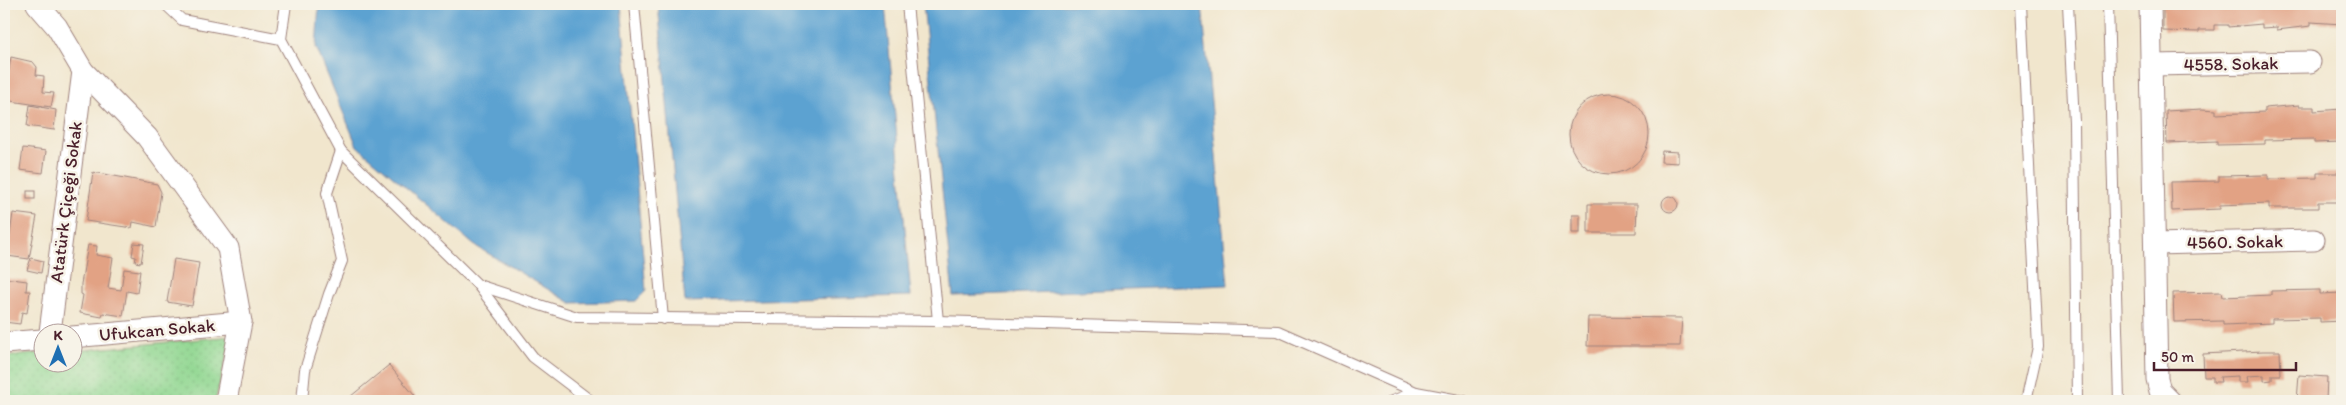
<svg xmlns="http://www.w3.org/2000/svg" width="2346" height="405" font-family="Itim,sans-serif">
	<defs>
		<pattern id="park-dots" width="8" height="8" patternUnits="userSpaceOnUse" patternTransform="scale(1.25)"><rect width="8" height="8" fill="#90d791"/><path d="M2 2h.1M6 6h.1" fill="none" stroke="#7eb87d" stroke-width="1.8" stroke-linecap="round"/></pattern>
	</defs>
	<rect width="100%" height="100%" fill="#f7f3e8"/>
	<filter id="ink" filterUnits="userSpaceOnUse"><feTurbulence type="fractalNoise" baseFrequency=".02" numOctaves="2"/><feDisplacementMap in="SourceGraphic" scale="10" xChannelSelector="R" yChannelSelector="G"/><feConvolveMatrix kernelMatrix="1 2 1 2 8 2 1 2 1" color-interpolation-filters="sRGB"/></filter>
	<filter id="wash" filterUnits="userSpaceOnUse"><feTurbulence type="fractalNoise" baseFrequency=".0096" numOctaves="4" result="noise"/><feDisplacementMap in="SourceGraphic" scale="20" xChannelSelector="R" yChannelSelector="G"/><feGaussianBlur stdDeviation="1.12" result="paint"/><feColorMatrix in="noise" values="0 0 0 0 0 0 0 0 0 0 0 0 0 0 0 0 0 1.4 0 .05"/><feComposite in="paint" operator="in"/></filter>
	<g filter="url(#wash)">
		<rect width="100%" height="100%" fill="#f1e6cd"/>
		<path fill="url(#park-dots)" stroke="#6d7b5e" d="M232 336 215 401H4V357L42 353V362H72L73 351Z"/>
		<g fill="#5ba2d1" stroke="#52607e">
			<path d="M319 4H621L646 291 636 301 571 303 474 245 357 146 316 47Z"/>
			<path d="M658 4H885L911 296 685 302Z"/>
			<path d="M923 4H1202L1228 285 953 296Z"/>
		</g>
		<g id="blocks">
			<g fill="#e2a284">
				<path d="M2163 4H2342V24L2311 22V26L2277 30V27L2262 28V24L2228 27V25H2214V30H2199V32L2163 31Z"/>
				<path d="M11 57 33 62 37 67 36 75 44 76 43 92 54 93 51 107 4 100Z"/>
				<circle cx="1609" cy="134" r="40"/>
				<path d="M30 105 56 110 54 130 27 126Z"/>
				<path d="M2299 105V107H2314V111L2342 109V142L2314 143V139L2265 140V144L2217 145V141L2167 143 2166 111 2202 109 2216 110V114L2265 112V108Z"/>
				<path d="M4 134H8L5 156H4Z"/>
				<path d="M23 148 46 151 43 173 20 170Z"/>
				<path d="M1662 151 1678 152V163L1661 162Z"/>
				<path d="M93 172 157 184 161 192 156 227 133 222 132 228 86 221Z"/>
				<path d="M2317 173H2342V202H2318V208H2269V203L2220 205V209L2172 211 2171 182 2219 181V176L2268 175V179L2317 178Z"/>
				<rect x="27" y="191" width="8" height="8"/>
				<circle cx="1670" cy="204" r="8"/>
				<path d="M1588 204H1637L1636 233H1588Z"/>
				<path d="M13 213 37 216 29 259 7 256Z"/>
				<rect x="1572" y="215" width="8" height="18"/>
				<path d="M134 243 144 244 141 263 135 262 136 257 132 256Z"/>
				<path d="M88 245 97 246 96 255 113 258 108 288 121 290 124 269 140 271 137 293 127 291 123 316 103 313 102 317 80 313 83 295 81 294V284Z"/>
				<path d="M31 258 43 261 41 273 27 270Z"/>
				<path d="M174 259 199 263 192 306 167 302Z"/>
				<path d="M4 278 27 281 26 291H30L27 313 22 312 20 324 4 322Z"/>
				<path d="M2320 290V294L2342 293V321L2320 322V318L2272 319V323L2223 325V321L2174 322 2173 293 2222 292 2223 297 2271 295V291Z"/>
				<path d="M1588 317 1682 318 1680 346H1587Z"/>
				<path d="M2263 351H2280L2281 375H2272V380L2264 381V375L2247 376 2248 382H2238V376L2220 377 2221 382H2213V377H2204L2203 354Z"/>
				<path d="M389 365 419 401H345Z"/>
				<path d="M2299 375 2327 377 2326 401H2297Z"/>
			</g>
		</g>
	</g>
	<g filter="url(#ink)">
		<use href="#blocks" fill-opacity="0" stroke="#9e827c" stroke-width="1"/>
		<g fill="none" stroke-linecap="round" stroke-linejoin="round">
			<g stroke="#9e827c" stroke-width="12">
				<g id="lane">
					<path d="M165 4 182 20 281 39"/>
					<path d="M286 4 281 39 341 151 478 285 577 317 938 321 1278 331 1416 392 1464 401"/>
					<path d="M634 4 663 319"/>
					<path d="M907 4 938 321"/>
					<path d="M2021 4 2038 347 2026 401"/>
					<path d="M2068 4 2074 122 2077 401"/>
					<path d="M2108 4 2119 401"/>
					<path d="M478 285 533 357 591 401"/>
					<path d="M302 401 305 370 329 294 342 261 327 193 341 151"/>
					<path d="M1392 401 1416 392"/>
				</g>
			</g>
			<g stroke="#9e827c" stroke-width="23">
				<g id="street">
					<path d="M37 4 57 27 83 71 147 137 228 248 241 322 226 401"/>
					<path d="M2150 4 2157 379 2160 391 2170 401"/>
					<path d="M2153 65 2310 62"/>
					<path d="M2155 244 2314 240"/>
					<path d="M50 332 83 71"/>
					<path d="M72 337 241 322"/>
					<path d="M4 343 42 340"/>
				</g>
			</g>
			<use href="#lane" stroke="#fff" stroke-width="10"/>
			<use href="#street" stroke="#fff" stroke-width="21"/>
		</g>
	</g>
	<g text-anchor="middle" dominant-baseline="central" stroke-width="5" stroke-linejoin="round" paint-order="stroke">
		<g font-size="18" fill="#4a1f2b" stroke="#f7f3e8">
			<text transform="translate(2231 64) rotate(-1)">4558. Sokak</text>
			<text transform="translate(66 202) rotate(-83)">Atatürk Çiçeği Sokak</text>
			<text transform="translate(2235 242) rotate(-1)">4560. Sokak</text>
			<text transform="translate(157 330) rotate(-5)">Ufukcan Sokak</text>
		</g>
	</g>
	<rect width="2346" height="405" fill="none" stroke="#f7f3e8" stroke-width="20"/>
	<g transform="translate(58 348)"><circle r="24" fill="#f7f3e8" stroke="#b29e9c"/>
	<path d="M0-4L9 19L0 12L-9 19Z" fill="#1f6fb2"/>
	<text y="-8" font-size="14" font-weight="bold" text-anchor="middle" fill="#4a1f2b">K</text>
	</g>
	<path d="M2154 362v8h142v-8" fill="none" stroke="#4a1f2b" stroke-width="2.5"/>
	<text x="2161" y="362" font-size="15" fill="#4a1f2b" stroke="#f7f3e8" stroke-width="4" paint-order="stroke">50 m</text>
</svg>
